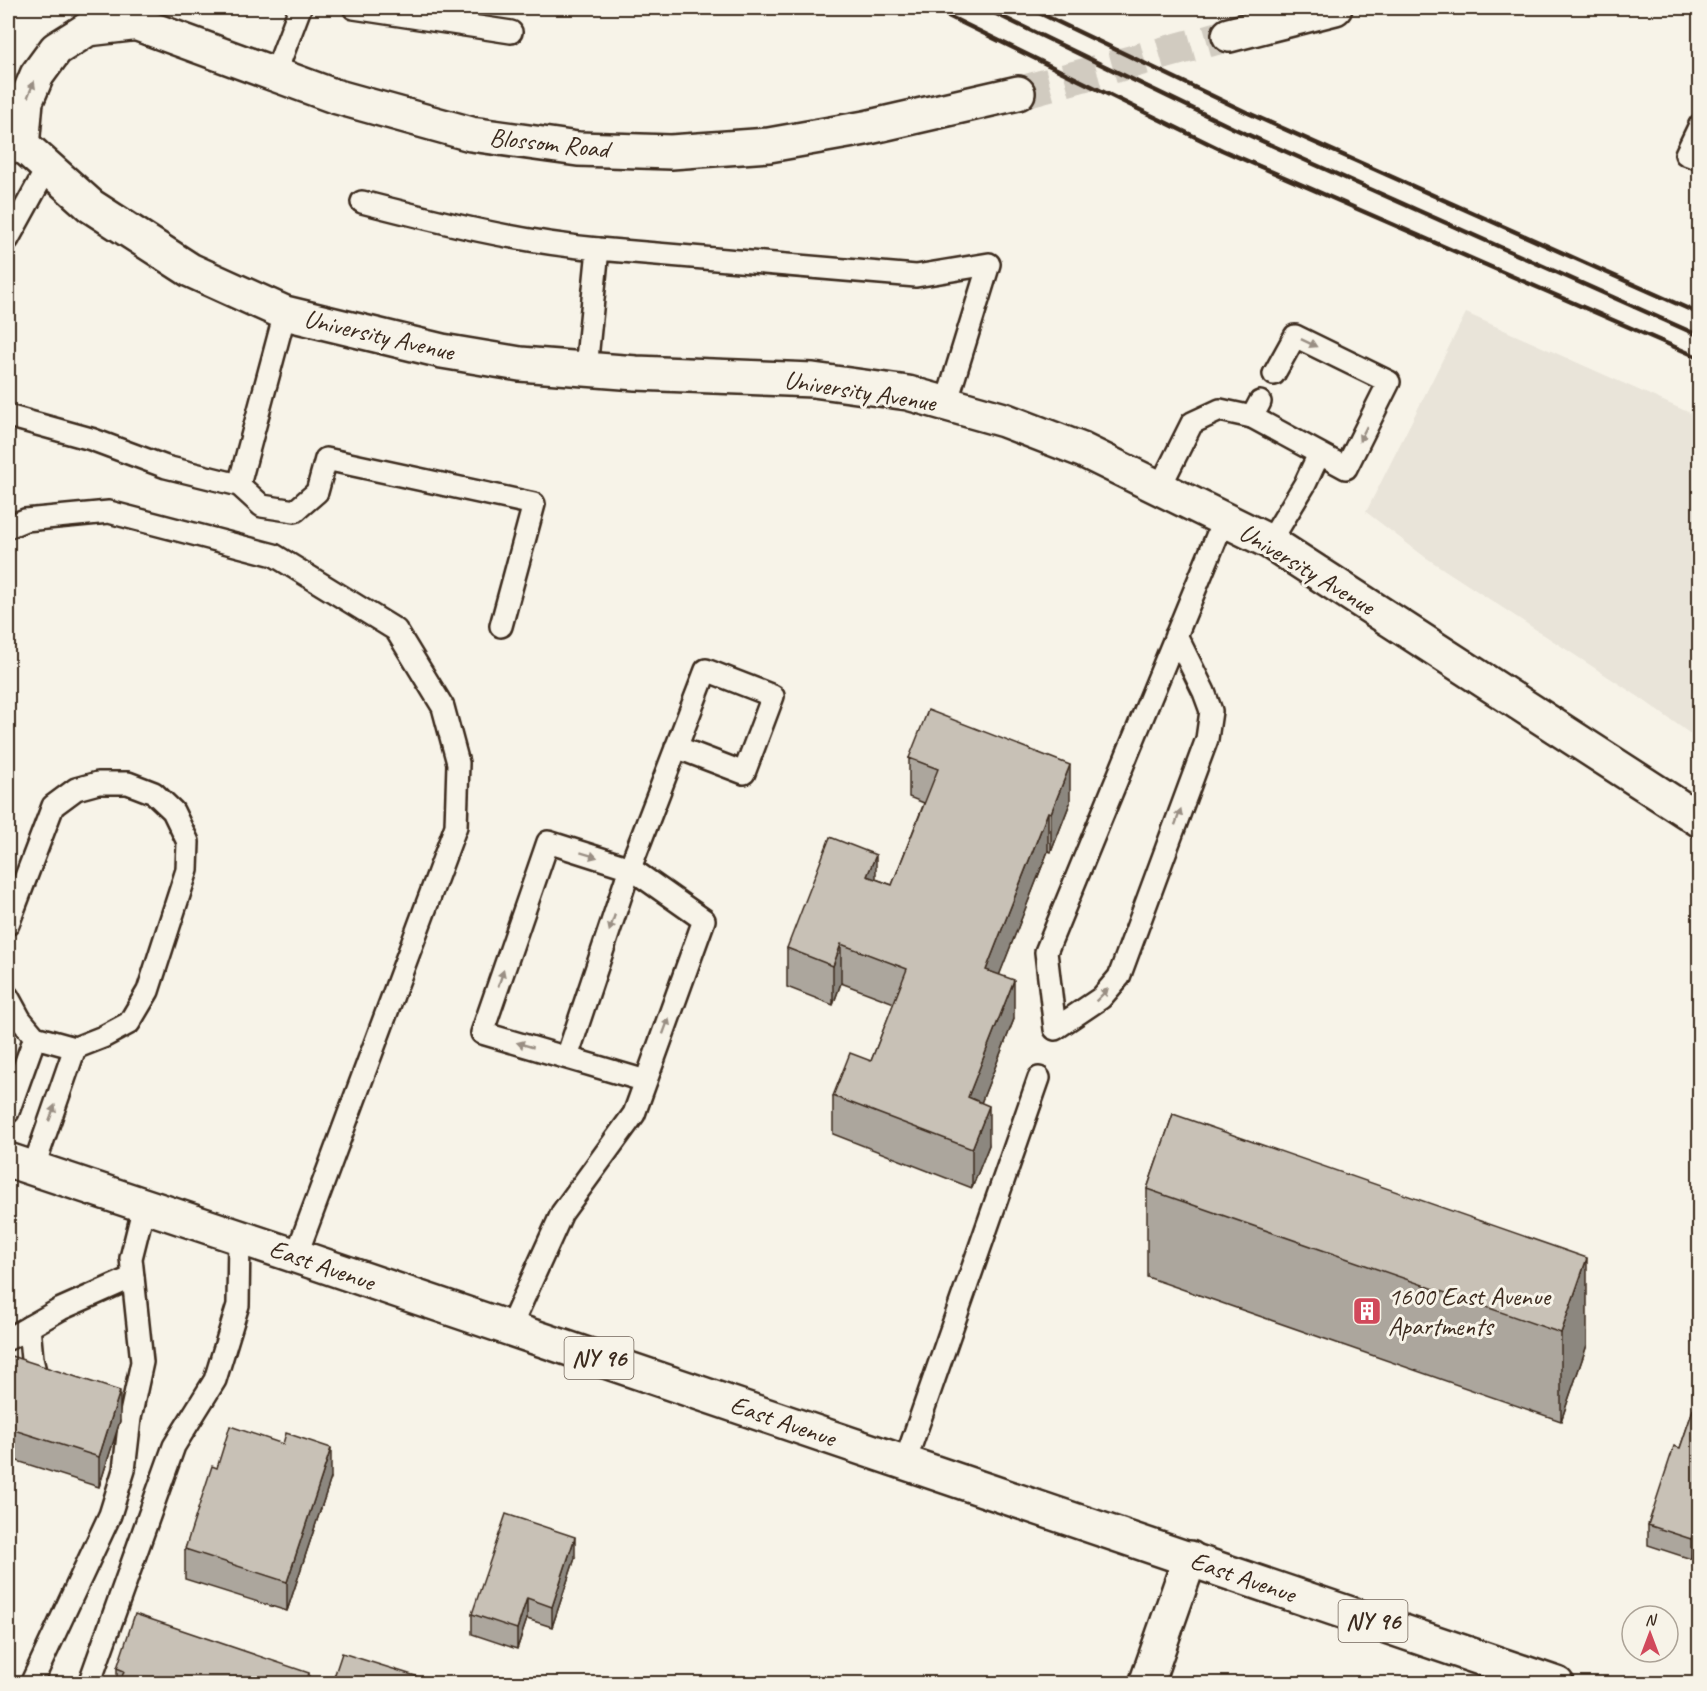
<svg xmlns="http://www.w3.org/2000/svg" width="1707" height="1691" font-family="Caveat,sans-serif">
	<rect width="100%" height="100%" fill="#f7f3e8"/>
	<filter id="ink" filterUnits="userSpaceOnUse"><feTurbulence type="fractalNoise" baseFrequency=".0167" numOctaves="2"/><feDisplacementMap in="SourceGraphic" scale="12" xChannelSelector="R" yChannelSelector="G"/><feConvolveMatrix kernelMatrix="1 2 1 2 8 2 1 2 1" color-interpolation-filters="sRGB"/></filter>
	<g filter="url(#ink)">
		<path fill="#e9e4d9" d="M1466 313 1699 417V740L1639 697 1425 557 1366 512Z"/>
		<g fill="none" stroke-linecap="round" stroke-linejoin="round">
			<path stroke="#d1cbc0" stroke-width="33" stroke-dasharray="33 16" stroke-linecap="butt" d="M1018 93 1229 35"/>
			<g stroke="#3b2a1e" stroke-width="26">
				<g id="lane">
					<path d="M354 8 511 32"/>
					<path d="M275 74 300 8"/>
					<path d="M1700 125 1686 154 1700 159"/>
					<path d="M362 202C440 222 518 242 598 249"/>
					<path d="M8 239 47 168"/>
					<path d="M285 313 239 485 262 506 295 511 317 492 326 459 534 504 501 626"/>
					<path d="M586 369 598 249 916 276 989 264 946 404"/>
					<path d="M1260 402 1252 417 1346 468 1389 382 1295 336 1274 374"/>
					<path d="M8 416 91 439 166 467 239 485"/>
					<path d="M1160 487 1192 423 1220 410 1252 417"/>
					<path d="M8 527 25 520 109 512 274 555 396 630 443 707 458 763 456 826 296 1256"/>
					<path d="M1270 542 1305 484 1319 454"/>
					<path d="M1176 635 1204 692 1211 711 1207 739 1119 977 1101 998 1055 1029 1046 952 1224 519"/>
					<path d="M8 924 53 806 76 789 98 783H128L154 793 173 811 188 842 187 870 148 991 129 1023 103 1037 75 1048 35 1037 20 1019 8 997"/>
					<path d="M567 1057 630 868 706 670 773 696 744 773 676 747"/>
					<path d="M8 1112 35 1037"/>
					<path d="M33 1169 75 1048"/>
					<path d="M29 1327 32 1359 38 1384 45 1387"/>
					<path d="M510 1328 562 1213 634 1114 704 920 630 868 548 842 482 1033 646 1081"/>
					<path d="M8 1339 61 1309 133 1277"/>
					<path d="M905 1462 1039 1078"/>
					<path d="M31 1684 110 1515 124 1470 130 1418 142 1362 131 1258 144 1206"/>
					<path d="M89 1684 174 1446 215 1380 238 1305 239 1237"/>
				</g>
			</g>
			<g stroke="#3b2a1e" stroke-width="38">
				<path id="street" d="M1146 1684 1190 1558"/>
			</g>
			<g stroke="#3b2a1e" stroke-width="38">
				<g id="secondary">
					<path d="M94 8 334 96 471 134 578 149 671 152 769 145 865 128 1018 93"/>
					<path d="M1229 35 1335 8"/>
					<path d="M8 132 91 206 190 270 285 313 442 351 520 364 636 373 813 380 908 393 1004 420 1082 450 1270 542 1700 820"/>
					<path d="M22 147 26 101 37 75 56 49 88 29 131 24"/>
				</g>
			</g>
			<g stroke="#3b2a1e" stroke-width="38">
				<path id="primary" d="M8 1160 296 1256 1557 1684"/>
			</g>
			<use href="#lane" stroke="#f7f3e8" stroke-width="21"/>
			<use href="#street" stroke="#f7f3e8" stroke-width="33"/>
			<use href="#secondary" stroke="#f7f3e8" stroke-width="33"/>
			<use href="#primary" stroke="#f7f3e8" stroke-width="33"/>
			<g stroke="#3b2a1e" stroke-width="4.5">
				<path d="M932 8 1222 150 1700 358"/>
				<path d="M984 8 1233 128 1700 336"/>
				<path d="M1029 8 1246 112 1700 314"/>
			</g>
		</g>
		<g fill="#aca69d" stroke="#3b2a1e" stroke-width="1.5">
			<path d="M909 758 1070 803 1051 852 1048 851 999 975 1014 1019 981 1103 989 1145 972 1188 833 1134V1096L871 1061 894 1003 841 983 833 1005 787 987V948L876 879 892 885 924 803 909 797Z"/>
			<path d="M1173 1114 1587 1345 1561 1421 1147 1277V1189Z"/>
			<path d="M8 1355 120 1421 99 1487 11 1459Z"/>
			<path d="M1700 1389 1691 1559 1648 1545V1525L1680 1448Z"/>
			<path d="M217 1468 331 1478 287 1611 185 1579V1549Z"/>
			<path d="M575 1558 552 1627 527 1619 517 1649 472 1634V1614Z"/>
			<path d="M117 1668 309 1683H117Z"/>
		</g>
		<g fill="#8c877f" stroke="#3b2a1e" stroke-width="1.5">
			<path d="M1070 765V803L1051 852V813Z"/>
			<path d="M1048 812V851L986 1009V970Z"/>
			<path d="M876 855V894L867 876Z"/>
			<path d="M841 944V983L833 1005V966Z"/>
			<path d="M1014 980V1019L968 1136V1097Z"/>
			<path d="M989 1106V1145L972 1188V1149Z"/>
			<path d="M1587 1258V1345L1561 1421V1333Z"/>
			<path d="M120 1391V1421L99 1487V1457Z"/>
			<path d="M11 1429V1459L8 1469V1439Z"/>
			<path d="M331 1448V1478L287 1611V1582Z"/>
			<path d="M1700 1514V1534L1691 1559V1539Z"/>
			<path d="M575 1537V1558L552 1627V1607Z"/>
			<path d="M527 1598V1619L517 1649V1629Z"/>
			<path d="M309 1673V1683H306Z"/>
		</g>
		<g fill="#c8c1b6" stroke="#3b2a1e" stroke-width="1.5">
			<path d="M928 710 1070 765 1051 813 1048 812 986 970 1014 980 968 1097 989 1106 972 1149 833 1096 850 1053 871 1061 907 969 841 944 833 966 787 948 830 837 876 855 867 876 892 885 938 769 909 758Z"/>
			<path d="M1173 1114 1587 1258 1561 1333 1147 1189Z"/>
			<path d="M8 1355 120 1391 99 1457 11 1429 8 1439Z"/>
			<path d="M1700 1389V1514L1691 1539 1648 1525 1674 1446 1680 1448Z"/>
			<path d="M230 1426 283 1444 286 1433 331 1448 287 1582 185 1549 212 1466 217 1468Z"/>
			<path d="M506 1514 575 1537 552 1607 527 1598 517 1629 472 1614Z"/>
			<path d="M135 1614 309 1673 306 1683H120L124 1671 117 1668Z"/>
			<path d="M342 1653 438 1683H332Z"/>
		</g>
		<defs><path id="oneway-solid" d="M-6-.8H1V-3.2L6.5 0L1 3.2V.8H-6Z" transform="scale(1.5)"/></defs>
		<g fill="#998e83">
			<use href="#oneway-solid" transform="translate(31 89) rotate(-68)"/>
			<use href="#oneway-solid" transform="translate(1309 343) rotate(26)"/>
			<use href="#oneway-solid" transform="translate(1363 434) rotate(116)"/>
			<use href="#oneway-solid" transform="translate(1178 817) rotate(-70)"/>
			<use href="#oneway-solid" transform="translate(589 855) rotate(17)"/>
			<use href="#oneway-solid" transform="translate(612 923) rotate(109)"/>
			<use href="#oneway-solid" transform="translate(501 978) rotate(-71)"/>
			<use href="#oneway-solid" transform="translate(1102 995) rotate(-45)"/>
			<use href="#oneway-solid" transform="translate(666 1026) rotate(-70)"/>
			<use href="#oneway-solid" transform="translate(525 1045) rotate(-164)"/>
			<use href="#oneway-solid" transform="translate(52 1113) rotate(-70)"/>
		</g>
	</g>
	<defs>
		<g id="building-square" transform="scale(1.5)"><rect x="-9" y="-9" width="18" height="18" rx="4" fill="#d1495b" stroke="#f7f3e8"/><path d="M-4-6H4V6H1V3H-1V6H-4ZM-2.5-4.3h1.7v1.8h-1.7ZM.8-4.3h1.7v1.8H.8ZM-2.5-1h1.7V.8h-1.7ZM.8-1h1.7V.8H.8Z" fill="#fff"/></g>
	</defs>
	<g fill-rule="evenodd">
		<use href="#building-square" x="1367" y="1311"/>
	</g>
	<g text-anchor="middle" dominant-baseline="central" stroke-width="6" stroke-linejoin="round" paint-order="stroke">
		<g fill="#f7f3e8" stroke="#73665b" stroke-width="1.5">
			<rect x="564.5" y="1337" width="69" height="42" rx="4.5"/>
			<rect x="1338.5" y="1600" width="69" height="42" rx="4.5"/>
		</g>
		<g font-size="24" font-weight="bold" fill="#3b2a1e">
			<text x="599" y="1358">NY 96</text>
			<text x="1373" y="1621">NY 96</text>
		</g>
		<g font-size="26" fill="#3b2a1e" stroke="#f7f3e8">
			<text transform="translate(549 143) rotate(6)">Blossom Road</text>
			<text transform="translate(379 335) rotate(13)">University Avenue</text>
			<text transform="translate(860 391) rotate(9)">University Avenue</text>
			<text transform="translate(1307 569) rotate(31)">University Avenue</text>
			<text transform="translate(322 1265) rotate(19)">East Avenue</text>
			<text transform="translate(783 1421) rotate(19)">East Avenue</text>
			<text transform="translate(1243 1577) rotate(19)">East Avenue</text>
		</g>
		<g font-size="26" fill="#3b2a1e" stroke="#f7f3e8" text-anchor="start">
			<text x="1388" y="1296">1600 East Avenue<tspan x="1388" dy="30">Apartments</tspan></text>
		</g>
	</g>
	<rect width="1707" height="1691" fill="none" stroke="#f7f3e8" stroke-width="30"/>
	<rect x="15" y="15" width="1677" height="1661" fill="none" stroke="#3b2a1e" stroke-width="2" filter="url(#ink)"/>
	<g transform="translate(1650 1634)"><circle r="28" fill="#f7f3e8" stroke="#aca397" stroke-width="1.5"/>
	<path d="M0-4.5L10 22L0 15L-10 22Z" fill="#d1495b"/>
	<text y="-9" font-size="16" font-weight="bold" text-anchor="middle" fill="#3b2a1e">N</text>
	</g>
</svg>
